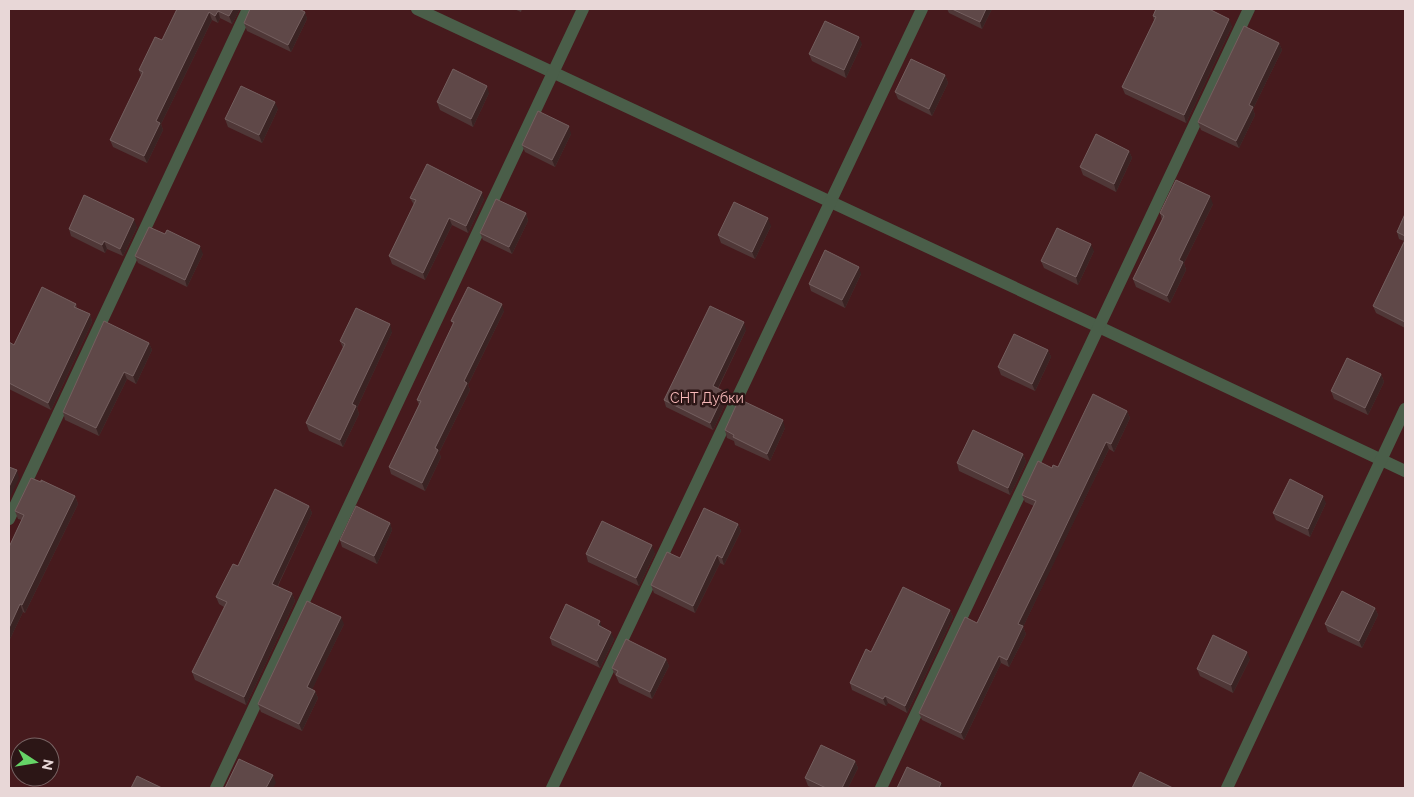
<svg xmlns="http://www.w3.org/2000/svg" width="1414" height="797" font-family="Raleway,sans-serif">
	<rect width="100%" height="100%" fill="#2c1616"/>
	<path fill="#461a1d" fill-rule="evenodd" d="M9 9H1405V788H9ZM20 747H50V777H20Z"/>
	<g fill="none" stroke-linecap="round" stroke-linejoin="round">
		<g stroke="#4a5e49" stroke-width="12">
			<path d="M417 9 1099 327 1405 471"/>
			<path d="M9 519 248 9"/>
			<path d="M216 788 583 9"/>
			<path d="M552 788 922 9"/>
			<path d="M881 788 1249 9"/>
			<path d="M1227 788 1405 409"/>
		</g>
	</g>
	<g fill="#4f3737">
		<path d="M177 9H240L232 24 220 18 218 23 212 20 161 124 163 130 147 163 113 147 110 140 141 76 139 70 162 40Z"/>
		<path d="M514 9H522L521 12Z"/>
		<path d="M947 9H992L982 29 949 13Z"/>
		<path d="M305 12 307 19 291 52 247 31 244 23Z"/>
		<path d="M1153 16 1232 26 1186 123 1125 94 1122 87 1154 21Z"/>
		<path d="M1279 43 1282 50 1253 109 1255 115 1239 148 1201 130 1198 122Z"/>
		<path d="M862 44 846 78 812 61 809 54Z"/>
		<path d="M945 75 948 83 932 116 898 99 895 92Z"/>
		<path d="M489 93 473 127 440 110 437 102Z"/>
		<path d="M278 109 262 143 228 127 225 119Z"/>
		<path d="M571 134 555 167 525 152 522 145Z"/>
		<path d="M1129 151 1132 158 1116 192 1083 175 1080 167Z"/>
		<path d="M461 182 484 199 468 233 452 225 425 280 392 264 389 256 414 205 410 198Z"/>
		<path d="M1213 204 1184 263 1186 270 1170 303 1136 287 1133 279 1162 220 1160 213Z"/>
		<path d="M526 213 528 221 512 254 483 240 480 233Z"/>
		<path d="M1405 214V328L1376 313 1373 306 1404 241 1399 239 1397 232Z"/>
		<path d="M771 226 755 259 721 243 718 235Z"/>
		<path d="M137 227 123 256 107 249 105 253 71 236 69 229Z"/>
		<path d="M165 234 203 254 187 287 138 263 135 256Z"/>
		<path d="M1094 251 1078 285 1044 268 1041 261Z"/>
		<path d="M861 274 845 308 811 291 809 284Z"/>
		<path d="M76 304 77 308 90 314 92 322 51 410 9 389V342L14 345Z"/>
		<path d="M504 311 468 385 470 390 439 453 441 457 425 491 391 474 389 467 419 405 417 400 453 324 451 321Z"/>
		<path d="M746 330 718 389 727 400 713 430 666 407 664 400Z"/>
		<path d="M392 332 357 408 359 414 343 447 309 431 306 423 343 348 340 341Z"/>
		<path d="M149 343 152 350 136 384 127 379 99 436 65 420 63 412Z"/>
		<path d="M1048 350 1051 357 1035 391 1001 375 998 367Z"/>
		<path d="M1381 374 1384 382 1368 415 1334 399 1331 391Z"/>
		<path d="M1127 411 1130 418 1114 452 1109 449 1052 566 1023 627 1026 634 1009 667 1001 663 964 740 922 720 919 713 977 623 1034 506 1025 502 1022 495 1052 468 1058 467Z"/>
		<path d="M785 428 770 461 735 445 734 441 727 438 725 430Z"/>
		<path d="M1023 454 1026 462 1010 495 959 471 957 463Z"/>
		<path d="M41 482 75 496 78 504 25 613 23 612 9 641V547L22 520 18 519 15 511Z"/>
		<path d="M1326 503 1310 537 1276 520 1273 513Z"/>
		<path d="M309 506 312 513 278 586 292 593 295 601 246 705 195 680 192 672 224 607 219 604 216 597 238 566Z"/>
		<path d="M390 523 392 530 377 564 342 547 340 540Z"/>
		<path d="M738 524 741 531 724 565 720 563 695 613 654 593 651 585 680 558Z"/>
		<path d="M655 553 639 586 588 562 586 554Z"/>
		<path d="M1375 608 1378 615 1362 648 1328 632 1325 624Z"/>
		<path d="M950 610 953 617 907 713 888 703 886 706 852 690 850 683Z"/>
		<path d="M344 624 312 689 315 691 318 698 302 731 261 712 258 704Z"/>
		<path d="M602 627 614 639 600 668 552 645 550 638Z"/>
		<path d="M666 659 669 666 652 699 619 683 616 676 615 675 612 668Z"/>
		<path d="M1250 659 1233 693 1200 676 1197 669Z"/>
		<path d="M855 761 858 768 848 788H813L808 786 805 778Z"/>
	</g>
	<g fill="#3a2323">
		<path d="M233 9H240L232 24 229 16Z"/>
		<path d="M986 9H992L982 29 980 22Z"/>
		<path d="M218 11 220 18 218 23 215 16Z"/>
		<path d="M209 12 212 20 161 124 163 130 147 163 144 156 156 121Z"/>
		<path d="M305 12 307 19 291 52 288 45Z"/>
		<path d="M1229 19 1232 26 1186 123 1184 115Z"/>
		<path d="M859 37 862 44 846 78 844 70Z"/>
		<path d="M1279 43 1282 50 1253 109 1255 115 1239 148 1236 141 1249 105Z"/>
		<path d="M945 75 948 83 932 116 929 109Z"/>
		<path d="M487 86 489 93 473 127 471 119Z"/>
		<path d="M275 102 278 109 262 143 259 135Z"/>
		<path d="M569 126 571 134 555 167 552 160Z"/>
		<path d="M1129 151 1132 158 1116 192 1114 184Z"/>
		<path d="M482 192 484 199 468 233 466 226Z"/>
		<path d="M1210 196 1213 204 1184 263 1186 270 1170 303 1167 296 1179 260Z"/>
		<path d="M526 213 528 221 512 254 509 247Z"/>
		<path d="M449 218 452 225 425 280 423 273Z"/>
		<path d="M768 218 771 226 755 259 752 252Z"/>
		<path d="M134 219 137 227 123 256 120 249Z"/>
		<path d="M104 241 107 249 105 253 102 245Z"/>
		<path d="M1091 244 1094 251 1078 285 1076 277Z"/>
		<path d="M200 246 203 254 187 287 185 280Z"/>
		<path d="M859 267 861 274 845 308 842 300Z"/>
		<path d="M502 304 504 311 468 385 470 390 439 453 441 457 425 491 422 483 435 448 464 381Z"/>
		<path d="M90 314 92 322 51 410 48 403Z"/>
		<path d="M744 322 746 330 715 394 713 386Z"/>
		<path d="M390 324 392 332 357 408 359 414 343 447 340 440 352 404Z"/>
		<path d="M149 343 152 350 136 384 133 376Z"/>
		<path d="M1048 350 1051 357 1035 391 1032 384Z"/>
		<path d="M124 372 127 379 99 436 96 428Z"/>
		<path d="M1381 374 1384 382 1368 415 1365 408Z"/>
		<path d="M725 392 727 400 713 430 710 423Z"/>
		<path d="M1127 411 1130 418 1114 452 1111 444Z"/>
		<path d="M783 420 785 428 770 461 767 454Z"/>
		<path d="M1106 442 1109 449 1023 627 1026 634 1009 667 1007 660 1018 624Z"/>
		<path d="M1023 454 1026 462 1010 495 1008 488Z"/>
		<path d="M17 470 19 478 9 500V487Z"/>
		<path d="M75 496 78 504 25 613 22 605Z"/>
		<path d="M1323 496 1326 503 1310 537 1308 529Z"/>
		<path d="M309 506 312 513 275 591 272 584Z"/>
		<path d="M390 523 392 530 377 564 374 556Z"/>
		<path d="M738 524 741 531 724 565 722 558Z"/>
		<path d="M652 545 655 553 639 586 636 578Z"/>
		<path d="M717 555 720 563 695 613 693 606Z"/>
		<path d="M292 593 295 601 246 705 244 697Z"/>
		<path d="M20 604 23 612 9 641V628Z"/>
		<path d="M1375 608 1378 615 1362 648 1359 641Z"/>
		<path d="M950 610 953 617 907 713 905 706Z"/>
		<path d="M341 617 344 624 310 694 307 687Z"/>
		<path d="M600 621 602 628 598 625Z"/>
		<path d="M611 632 614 639 600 668 597 661Z"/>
		<path d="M1247 652 1250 659 1233 693 1231 685Z"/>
		<path d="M999 656 1001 663 964 740 961 733Z"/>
		<path d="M666 659 669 666 652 699 650 692Z"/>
		<path d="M315 691 318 698 302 731 299 724Z"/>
		<path d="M885 696 888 703 886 706 883 699Z"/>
		<path d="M855 761 858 768 848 788H842Z"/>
		<path d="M273 775 276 783 273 788H266Z"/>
		<path d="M941 783 943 788H939Z"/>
	</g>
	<g fill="#5f4848" stroke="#745f5f">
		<path d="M177 9H233L229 16 218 11 215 16 209 12 156 121 160 123 144 156 110 140 143 72 139 70 155 37 162 40Z"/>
		<path d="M250 9H299L305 12 288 45 244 23Z"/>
		<path d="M952 9H986L980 22Z"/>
		<path d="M1156 9H1209L1229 19 1184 115 1122 87 1156 17 1153 16Z"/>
		<path d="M825 21 859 37 844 70 809 54Z"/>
		<path d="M1244 26 1279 43 1249 105 1253 107 1236 141 1198 122Z"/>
		<path d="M911 59 945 75 929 109 895 92Z"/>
		<path d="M453 69 487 86 471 119 437 102Z"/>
		<path d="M241 86 275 102 259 135 225 119Z"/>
		<path d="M538 111 569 126 552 160 522 145Z"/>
		<path d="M1096 134 1129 151 1114 184 1080 167Z"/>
		<path d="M427 164 482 192 466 226 449 218 423 273 389 256 416 200 410 198Z"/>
		<path d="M1176 180 1210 196 1179 260 1183 262 1167 296 1133 279 1164 216 1160 213Z"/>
		<path d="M84 195 134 219 120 249 104 241 102 245 69 229Z"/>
		<path d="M496 199 526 213 509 247 480 233Z"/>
		<path d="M734 202 768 218 752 252 718 235Z"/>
		<path d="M1405 214V236L1397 232Z"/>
		<path d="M149 227 165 234 167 230 200 246 185 280 135 256Z"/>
		<path d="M1057 228 1091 244 1076 277 1041 261Z"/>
		<path d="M1405 240V322L1373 306Z"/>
		<path d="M825 250 859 267 842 300 809 284Z"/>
		<path d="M42 287 76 304 74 307 90 314 48 403 9 383V342L14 345Z"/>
		<path d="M468 287 502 304 464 381 467 383 435 448 438 450 422 483 389 467 421 401 417 400 454 322 451 321Z"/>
		<path d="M710 306 744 322 713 386 725 392 710 423 664 400Z"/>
		<path d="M356 308 390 324 352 404 356 406 340 440 306 423 345 344 340 341Z"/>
		<path d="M104 321 149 343 133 376 124 372 96 428 63 412Z"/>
		<path d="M1014 334 1048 350 1032 384 998 367Z"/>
		<path d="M1347 358 1381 374 1365 408 1331 391Z"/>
		<path d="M1093 394 1127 411 1111 444 1106 442 1050 559 1018 624 1023 626 1007 660 999 656 961 733 919 713 965 617 977 623 1036 501 1022 495 1038 461 1052 468 1053 465 1058 467Z"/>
		<path d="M739 399 783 420 767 454 733 437 734 435 725 430Z"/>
		<path d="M973 430 1023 454 1008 488 957 463Z"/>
		<path d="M9 467 17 470 9 487Z"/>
		<path d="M31 478 41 482V480L75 496 22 605 20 604 9 628V547L24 515 15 511Z"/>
		<path d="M1290 479 1323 496 1308 529 1273 513Z"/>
		<path d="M275 489 309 506 272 584 292 593 244 697 192 672 227 602 216 597 233 564 238 566Z"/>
		<path d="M356 506 390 523 374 556 340 540Z"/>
		<path d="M704 508 738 524 722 558 717 555 693 606 651 585 667 552 680 558Z"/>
		<path d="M602 521 652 545 636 578 586 554Z"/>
		<path d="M903 587 950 610 905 706 885 696 883 699 850 683 866 649 871 652Z"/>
		<path d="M1342 591 1375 608 1359 641 1325 624Z"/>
		<path d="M307 601 341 617 307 687 315 691 299 724 258 704Z"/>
		<path d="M566 604 600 621 598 625 611 632 597 661 550 638Z"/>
		<path d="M1213 635 1247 652 1231 685 1197 669Z"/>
		<path d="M626 639 666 659 650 692 616 675 618 671 612 668Z"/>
		<path d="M821 745 855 761 842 788H826L805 778Z"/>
		<path d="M239 759 273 775 266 788H225Z"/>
		<path d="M907 767 941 783 939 788H897Z"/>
		<path d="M1140 772 1173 788H1132Z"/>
		<path d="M137 776 162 788H131Z"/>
	</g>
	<g text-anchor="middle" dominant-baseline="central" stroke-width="5" stroke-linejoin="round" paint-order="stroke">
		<g font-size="14" fill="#f9baba" stroke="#2c1616">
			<text x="707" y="398">СНТ Дубки</text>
		</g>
	</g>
	<rect width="1414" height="797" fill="none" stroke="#e8d7d7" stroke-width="20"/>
	<g transform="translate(35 762) rotate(102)"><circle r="24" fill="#2c1616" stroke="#776363"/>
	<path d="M0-4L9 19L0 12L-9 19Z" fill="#66d467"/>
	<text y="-8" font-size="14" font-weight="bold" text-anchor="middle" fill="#e8d7d7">N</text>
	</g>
</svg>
